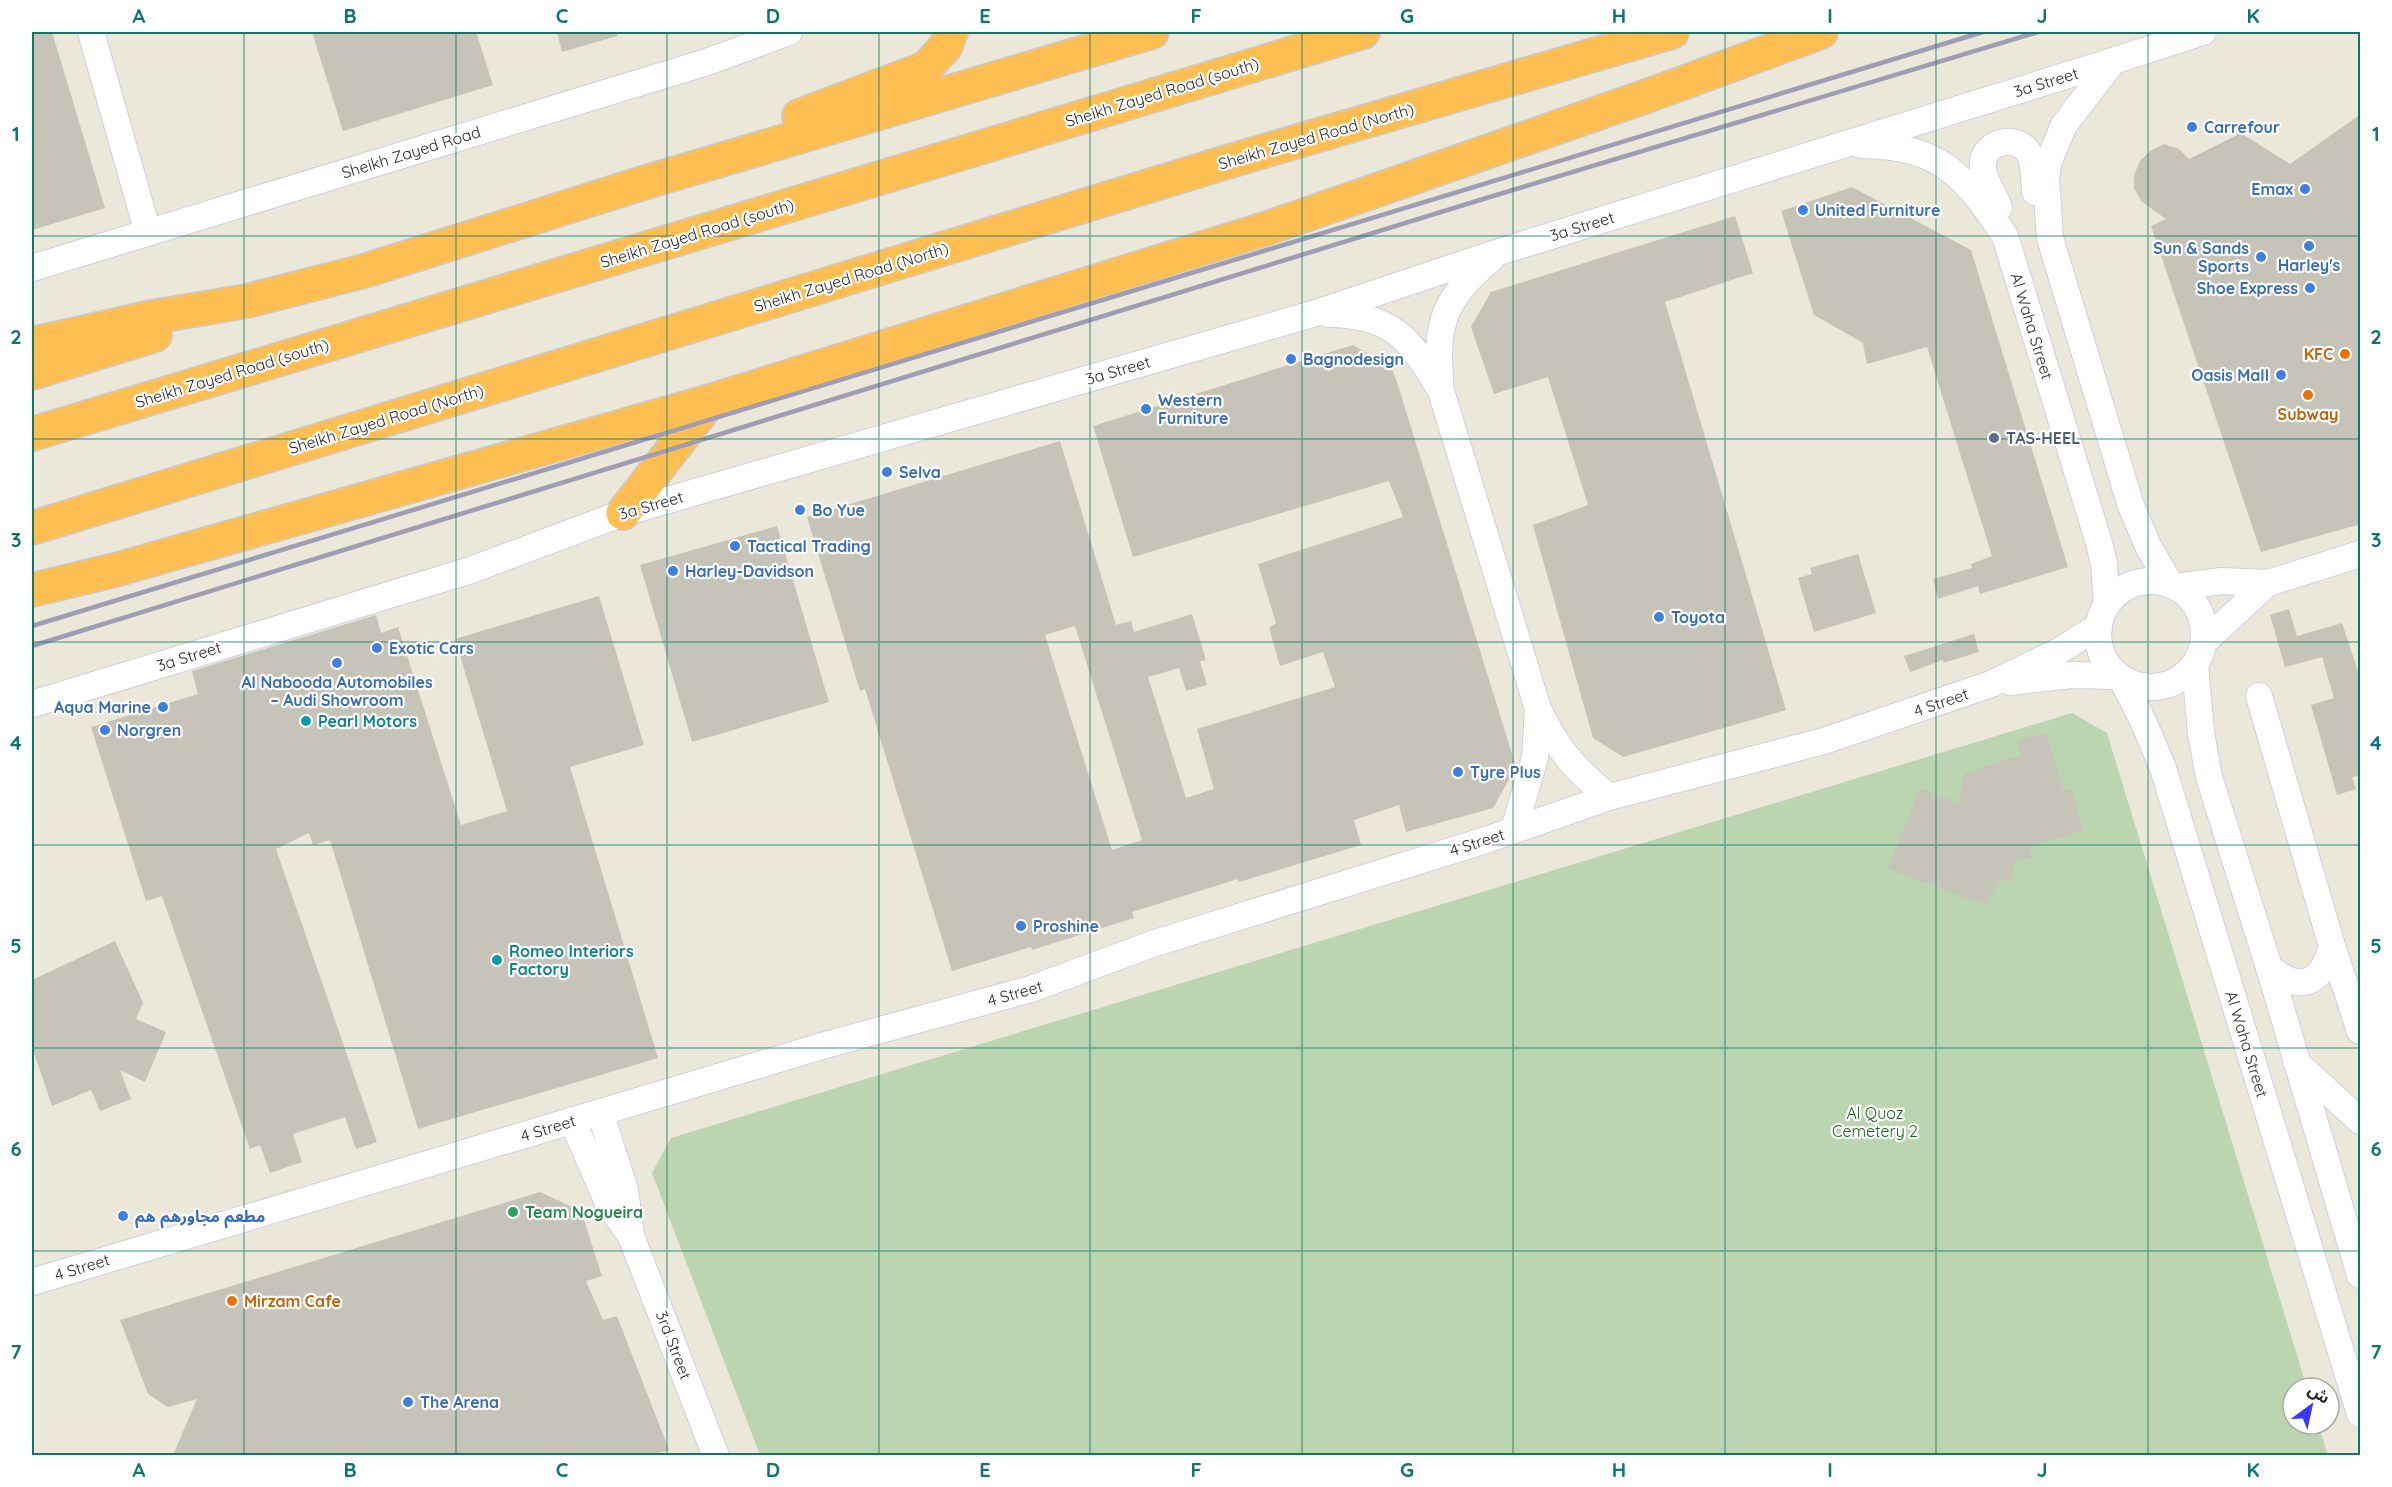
<svg xmlns="http://www.w3.org/2000/svg" width="2392" height="1487" font-family="Quicksand,'Noto Sans Arabic',sans-serif">
	<rect width="100%" height="100%" fill="#ebe7d9"/>
	<path fill="#bbd5b1" d="M2072 713 2107 733 2307 1388H2293V1424H2318L2328 1455H760L652 1173 671 1138Z"/>
	<g fill="#c6c3b9" fill-rule="evenodd">
		<path d="M32 32H52L105 208 32 230Z"/>
		<path d="M312 32H476L493 85 343 131Z"/>
		<path d="M557 32H617V36L562 52Z"/>
		<path d="M2361 114V524L2261 552 2151 226 2166 219 2141 201 2134 188V175L2140 161 2150 151 2164 144 2179 149 2189 159 2241 133 2290 164Z"/>
		<path d="M1852 187 1971 250 2068 567 1980 594 1978 586 1938 599 1933 579 1972 568 1971 564 1992 556 1927 347 1867 364 1863 343 1814 315 1781 211Z"/>
		<path d="M1735 216 1753 273 1665 302 1786 710 1623 757 1593 738 1533 525 1588 505 1548 377 1494 394 1471 327 1491 292Z"/>
		<path d="M1353 345 1391 367 1397 382 1516 767 1493 808 1406 832 1399 805 1354 820 1361 845 1239 882 1238 879 1132 912 1134 918 1032 950 1031 947 952 971 865 689 860 691 807 517 1060 441 1116 625 1131 621 1134 632 1192 614 1206 660 1200 661 1207 685 1186 691 1179 668 1148 677 1186 798 1214 789 1197 729 1335 687 1323 652 1280 666 1269 628 1276 623 1258 564 1403 517 1389 481 1133 557 1093 426ZM1075 626 1142 840 1112 850 1045 635Z"/>
		<path d="M777 526 829 702 692 742 640 565Z"/>
		<path d="M1858 554 1876 613 1814 632 1798 578 1812 574 1810 568Z"/>
		<path d="M599 596 644 745 570 767 658 1058 418 1129 330 840 313 845 309 833 276 849 377 1142 356 1149 345 1117 293 1134 302 1162 270 1173 260 1145 250 1149 162 896 146 901 91 727 198 694 192 671 376 615 381 633 398 627 461 825 507 811 455 639Z"/>
		<path d="M2289 609 2297 636 2342 623 2361 680V775L2352 777 2356 789 2337 795 2311 705 2334 698 2322 657 2285 667 2270 615Z"/>
		<path d="M1974 634 1979 652 1943 663V660L1910 672 1904 656Z"/>
		<path d="M2046 733 2064 791 2071 789 2083 830 2030 847 2031 858 2015 860 2012 881 1999 880 1986 905 1888 869 1920 788 1958 803 1964 774 2021 755 2017 741Z"/>
		<path d="M115 941 143 1003 136 1019 166 1032 145 1082 120 1070 131 1099 100 1111 91 1090 52 1106 32 1047V980Z"/>
		<path d="M540 1192 581 1211 602 1276 586 1281 603 1320 617 1316 669 1450 651 1455H173L197 1399 168 1407 148 1394 120 1320Z"/>
	</g>
	<g fill="none" stroke-linecap="round" stroke-linejoin="round">
		<g stroke="#cfcfe1" stroke-width="28">
			<g id="minor">
				<path d="M91 32 148 233"/>
				<path d="M2113 61 2064 125 2048 163 2046 179 2050 238 2131 506 2148 546 2171 585"/>
				<path d="M1861 145C1941 146 1964 175 2005 236L2099 543 2104 563 2107 605"/>
				<path d="M1999 208C1995 195 1984 182 1983 169 1979 142 2018 131 2030 155 2035 166 2034 180 2035 192"/>
				<path d="M1490 260C1440 301 1435 329 1441 391L1538 709C1559 752 1573 767 1609 797"/>
				<path d="M32 268 707 62 789 32"/>
				<path d="M1328 314C1389 314 1410 337 1439 388"/>
				<circle cx="2151" cy="634" r="53"/>
				<path d="M2176 587 2222 581 2268 583"/>
				<path d="M2204 642 2268 583 2360 554"/>
				<path d="M2195 665 2201 733 2209 777 2269 967 2360 1275"/>
				<path d="M2122 679 2144 723 2163 768 2360 1414"/>
				<path d="M2010 682 2071 675 2118 676"/>
				<path d="M2259 696 2332 946 2360 1031"/>
				<path d="M32 704 471 570 623 513 1316 313 1499 252 2113 61 2203 32"/>
				<path d="M1514 830 1535 757 1538 710"/>
				<path d="M2269 967C2300 994 2322 984 2332 946"/>
				<path d="M2296 1062 2360 1121"/>
				<path d="M600 1112 625 1190 631 1236"/>
				<path d="M572 1120 609 1205 631 1236 716 1456"/>
				<path d="M32 1282 829 1044 1031 989 1152 944 1486 840 1609 797 1824 741 1991 684 2059 651 2099 626"/>
			</g>
		</g>
		<g stroke="#cbcbcb" stroke-width="36">
			<g id="highway">
				<path d="M799 116 926 68 946 46 951 32"/>
				<path d="M32 344 147 318 247 301 364 271 643 183 1152 32"/>
				<path d="M32 373 155 335"/>
				<path d="M32 434 1363 32"/>
				<path d="M623 513 710 401"/>
				<path d="M32 528 1230 161 1672 32"/>
				<path d="M32 590 115 570 710 401 1268 228 1647 96 1821 32"/>
			</g>
		</g>
		<use href="#minor" stroke="#fff" stroke-width="26"/>
		<use href="#highway" stroke="#febe51" stroke-width="33"/>
		<g stroke="#9e9db3" stroke-width="4.5">
			<path d="M32 626 1983 32"/>
			<path d="M32 646 1493 196 2038 32"/>
		</g>
	</g>
	<path fill="none" stroke="#0f766e" stroke-width="1.5" stroke-opacity="0.55" d="M244 32V1456M456 32V1456M667 32V1456M879 32V1456M1090 32V1456M1302 32V1456M1513 32V1456M1725 32V1456M1936 32V1456M2148 32V1456M32 236H2360M32 439H2360M32 642H2360M32 845H2360M32 1048H2360M32 1251H2360"/>
	<g fill="#3f7fe0" stroke="#fff" stroke-width="2">
		<circle cx="2192" cy="127" r="6"/>
		<circle cx="2305" cy="189" r="6"/>
		<circle cx="1803" cy="210" r="6"/>
		<circle cx="2309" cy="246" r="6"/>
		<circle cx="2261" cy="257" r="6"/>
		<circle cx="2310" cy="288" r="6"/>
		<circle cx="1291" cy="359" r="6"/>
		<circle cx="2281" cy="375" r="6"/>
		<circle cx="1146" cy="409" r="6"/>
		<circle cx="887" cy="472" r="6"/>
		<circle cx="800" cy="510" r="6"/>
		<circle cx="735" cy="546" r="6"/>
		<circle cx="673" cy="571" r="6"/>
		<circle cx="1659" cy="617" r="6"/>
		<circle cx="377" cy="648" r="6"/>
		<circle cx="337" cy="663" r="6"/>
		<circle cx="163" cy="707" r="6"/>
		<circle cx="105" cy="730" r="6"/>
		<circle cx="1458" cy="772" r="6"/>
		<circle cx="1021" cy="926" r="6"/>
		<circle cx="123" cy="1216" r="6"/>
		<circle cx="408" cy="1402" r="6"/>
	</g>
	<g fill="#e8710a" stroke="#fff" stroke-width="2">
		<circle cx="2345" cy="354" r="6"/>
		<circle cx="2308" cy="395" r="6"/>
		<circle cx="232" cy="1301" r="6"/>
	</g>
	<circle fill="#5c6f8a" stroke="#fff" stroke-width="2" cx="1994" cy="438" r="6"/>
	<g fill="#0f9aa8" stroke="#fff" stroke-width="2">
		<circle cx="306" cy="721" r="6"/>
		<circle cx="497" cy="960" r="6"/>
	</g>
	<circle fill="#2e9e5b" stroke="#fff" stroke-width="2" cx="513" cy="1212" r="6"/>
	<g text-anchor="middle" dominant-baseline="central" stroke-width="4.5" stroke-linejoin="round" paint-order="stroke">
		<g font-size="16" fill="#282828" stroke="#fff">
			<text transform="translate(2046 82) rotate(-17)">3a Street</text>
			<text transform="translate(1162 92) rotate(-17)">Sheikh Zayed Road (south)</text>
			<text transform="translate(1316 136) rotate(-16)">Sheikh Zayed Road (North)</text>
			<text transform="translate(411 152) rotate(-17)">Sheikh Zayed Road</text>
			<text transform="translate(1582 226) rotate(-17)">3a Street</text>
			<text transform="translate(697 233) rotate(-17)">Sheikh Zayed Road (south)</text>
			<text transform="translate(851 277) rotate(-17)">Sheikh Zayed Road (North)</text>
			<text transform="translate(2032 326) rotate(73)">Al Waha Street</text>
			<text transform="translate(1118 370) rotate(-16)">3a Street</text>
			<text transform="translate(232 373) rotate(-17)">Sheikh Zayed Road (south)</text>
			<text transform="translate(386 419) rotate(-17)">Sheikh Zayed Road (North)</text>
			<text transform="translate(651 505) rotate(-16)">3a Street</text>
			<text transform="translate(189 656) rotate(-17)">3a Street</text>
			<text transform="translate(1941 702) rotate(-19)">4 Street</text>
			<text transform="translate(1477 842) rotate(-18)">4 Street</text>
			<text transform="translate(1015 993) rotate(-16)">4 Street</text>
			<text transform="translate(2247 1044) rotate(73)">Al Waha Street</text>
			<text transform="translate(548 1128) rotate(-17)">4 Street</text>
			<text transform="translate(82 1267) rotate(-17)">4 Street</text>
			<text transform="translate(674 1345) rotate(69)">3rd Street</text>
		</g>
		<g font-size="16" font-weight="bold" fill="#366cbe" stroke="#fff" text-anchor="start">
			<text x="2204" y="127">Carrefour</text>
			<text x="2293" y="189" text-anchor="end">Emax</text>
			<text x="1815" y="210">United Furniture</text>
			<text x="2249" y="248" text-anchor="end">Sun &amp; Sands<tspan x="2249" dy="18">Sports</tspan></text>
			<text x="2309" y="265" text-anchor="middle">Harley's</text>
			<text x="2298" y="288" text-anchor="end">Shoe Express</text>
			<text x="1303" y="359">Bagnodesign</text>
			<text x="2269" y="375" text-anchor="end">Oasis Mall</text>
			<text x="1158" y="400">Western<tspan x="1158" dy="18">Furniture</tspan></text>
			<text x="899" y="472">Selva</text>
			<text x="812" y="510">Bo Yue</text>
			<text x="747" y="546">Tactical Trading</text>
			<text x="685" y="571">Harley-Davidson</text>
			<text x="1671" y="617">Toyota</text>
			<text x="389" y="648">Exotic Cars</text>
			<text x="337" y="682" text-anchor="middle">Al Nabooda Automobiles<tspan x="337" dy="18">– Audi Showroom</tspan></text>
			<text x="151" y="707" text-anchor="end">Aqua Marine</text>
			<text x="117" y="730">Norgren</text>
			<text x="1470" y="772">Tyre Plus</text>
			<text x="1033" y="926">Proshine</text>
			<text x="135" y="1216">مطعم مجاورهم هم</text>
			<text x="420" y="1402">The Arena</text>
		</g>
		<g font-size="16" font-weight="bold" fill="#c56008" stroke="#fff" text-anchor="end">
			<text x="2333" y="354">KFC</text>
			<text x="2308" y="414" text-anchor="middle">Subway</text>
			<text x="244" y="1301" text-anchor="start">Mirzam Cafe</text>
		</g>
		<g font-size="16" font-weight="bold" fill="#4e5e75" stroke="#fff" text-anchor="start">
			<text x="2006" y="438">TAS-HEEL</text>
		</g>
		<g font-size="16" font-weight="bold" fill="#0d838f" stroke="#fff" text-anchor="start">
			<text x="318" y="721">Pearl Motors</text>
			<text x="509" y="951">Romeo Interiors<tspan x="509" dy="18">Factory</tspan></text>
		</g>
		<g font-size="16" fill="#1a6419" stroke="#fff">
			<text x="1875" y="1113">Al Quoz<tspan x="1875" dy="18">Cemetery 2</tspan></text>
		</g>
		<g font-size="16" font-weight="bold" fill="#27864d" stroke="#fff" text-anchor="start">
			<text x="525" y="1212">Team Nogueira</text>
		</g>
	</g>
	<rect width="2392" height="1487" fill="none" stroke="#ffffff" stroke-width="66"/>
	<g transform="translate(2311 1406) rotate(33)"><circle r="28" fill="#ffffff" stroke="#a9a9a9" stroke-width="1.5"/>
	<path d="M0-4.5L10 22L0 15L-10 22Z" fill="#3a38f9"/>
	<text y="-9" font-size="16" font-weight="bold" text-anchor="middle" fill="#282828">ش</text>
	</g>
	<rect x="33" y="33" width="2326" height="1421" fill="none" stroke="#0f766e" stroke-width="2"/>
	<g font-size="20" text-anchor="middle" font-weight="bold" fill="#0f766e">
		<text x="139" y="23">A</text>
		<text x="350" y="23">B</text>
		<text x="562" y="23">C</text>
		<text x="773" y="23">D</text>
		<text x="985" y="23">E</text>
		<text x="1196" y="23">F</text>
		<text x="1407" y="23">G</text>
		<text x="1619" y="23">H</text>
		<text x="1830" y="23">I</text>
		<text x="2042" y="23">J</text>
		<text x="2253" y="23">K</text>
		<text x="16" y="141">1</text>
		<text x="2376" y="141">1</text>
		<text x="16" y="344">2</text>
		<text x="2376" y="344">2</text>
		<text x="16" y="547">3</text>
		<text x="2376" y="547">3</text>
		<text x="16" y="750">4</text>
		<text x="2376" y="750">4</text>
		<text x="16" y="953">5</text>
		<text x="2376" y="953">5</text>
		<text x="16" y="1156">6</text>
		<text x="2376" y="1156">6</text>
		<text x="16" y="1359">7</text>
		<text x="2376" y="1359">7</text>
		<text x="139" y="1477">A</text>
		<text x="350" y="1477">B</text>
		<text x="562" y="1477">C</text>
		<text x="773" y="1477">D</text>
		<text x="985" y="1477">E</text>
		<text x="1196" y="1477">F</text>
		<text x="1407" y="1477">G</text>
		<text x="1619" y="1477">H</text>
		<text x="1830" y="1477">I</text>
		<text x="2042" y="1477">J</text>
		<text x="2253" y="1477">K</text>
	</g>
</svg>
